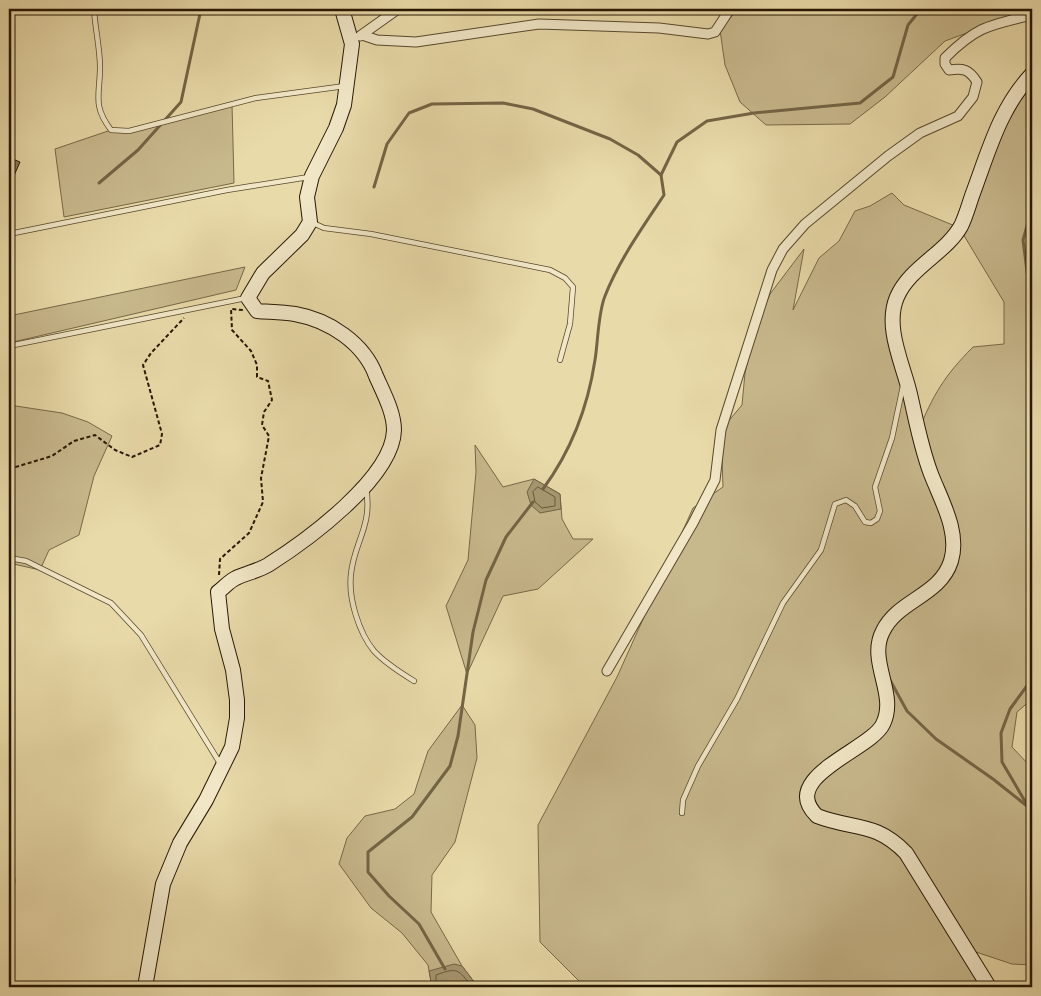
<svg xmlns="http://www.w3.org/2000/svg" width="1041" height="996" font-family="'IM FELL Great Primer',serif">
	<rect width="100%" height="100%" fill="#e9daa9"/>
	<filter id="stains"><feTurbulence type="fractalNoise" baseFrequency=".004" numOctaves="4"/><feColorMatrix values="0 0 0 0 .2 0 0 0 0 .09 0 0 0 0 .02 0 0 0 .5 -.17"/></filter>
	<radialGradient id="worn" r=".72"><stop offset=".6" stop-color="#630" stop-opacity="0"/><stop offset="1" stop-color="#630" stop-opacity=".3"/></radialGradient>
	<g fill="#c8b98d" stroke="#776848" fill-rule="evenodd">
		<path d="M738 9H1032L945 41 885 97 850 124 766 125 740 102 725 65 720 30Z"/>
		<path d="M1032 75V699L1017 712 1012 747 1032 768V965L1012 964 964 948 987 987H585L540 942 538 825 617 677 693 508 723 487 721 430 742 405 745 373 754 333 770 294 804 249 793 310 819 258 839 241 855 211 870 206 892 193 904 205 960 228 984 165ZM960 229 1004 302V344L973 347C944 376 933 395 918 432L893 312 907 282Z"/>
		<path d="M232 104 234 183 64 217 55 149 111 130 129 131Z"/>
		<path d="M245 267 236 290 9 343V316Z"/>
		<path d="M9 405 62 413 88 422 112 436 94 476 79 535 49 550 40 570 9 563Z"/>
		<path d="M475 445 503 487 534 479 560 494 562 519 573 539H593L538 589 503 596 467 674 446 606 468 560 476 472Z"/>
		<path d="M462 705 475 725 477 758 455 842 432 875 431 912 462 966 478 987H432L428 965 402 933 371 908 339 864 347 838 365 816 395 809 414 794 428 751Z"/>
	</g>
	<g fill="#a79871" stroke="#736445">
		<path d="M534 479 560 494 561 509 540 513 531 505 527 492Z"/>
		<path d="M454 964 462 966 478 987H432L429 971Z"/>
	</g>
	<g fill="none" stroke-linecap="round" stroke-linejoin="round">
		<g stroke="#66583a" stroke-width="1">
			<path d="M538 487 555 497V506L542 508 535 502 533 492Z"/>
			<path d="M436 987V975C458 967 458 969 472 987"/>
		</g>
		<g stroke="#736445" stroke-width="3">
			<path d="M99 183 138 150 181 102 201 9"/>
			<path d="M374 187 387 144 409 113 432 104 503 103 533 109 610 139 638 155 661 175"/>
			<path d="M1032 209 1023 240 1032 310"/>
			<path d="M543 489C571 451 588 406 595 360 598 342 598 313 605 296 619 260 643 227 664 195L661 175 677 142 707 121 754 113 860 103 893 77 908 25 921 9"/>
			<path d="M890 680 907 711 936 739 993 779 1032 810"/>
			<path d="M1026 803 1002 762 1001 733 1010 709 1032 679"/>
			<path d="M9 853 14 880 9 929"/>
			<path d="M445 969 419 924 389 896 368 872V852L412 817 450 766 458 736 473 632 486 580 506 537 533 502"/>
		</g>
	</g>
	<path fill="#8b7c59" stroke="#261703" d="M10 158 20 162 9 187V160Z"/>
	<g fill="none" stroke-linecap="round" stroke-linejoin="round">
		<g stroke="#57482c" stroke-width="6">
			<g id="lane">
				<path d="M94 9C95 28 100 48 100 67 100 95 92 105 111 130L129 131 256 98 345 86"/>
				<path d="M311 222 324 228 371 234 550 270 565 278 573 287 570 324 560 360"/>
				<path d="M9 234 227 190 309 177"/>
				<path d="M9 346 246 298"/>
				<path d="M366 488C373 526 354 542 351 574 348 598 359 633 374 651 384 662 401 673 414 681"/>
				<path d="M9 558 26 561 111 603 141 635 221 765"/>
				<path d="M682 813 683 800 698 766 737 699 783 603 821 550 835 504 846 500 855 506 865 522 871 523 877 519 880 511 875 487 892 438 903 386"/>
			</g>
		</g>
		<g stroke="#57482c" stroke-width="11">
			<g id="street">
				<path d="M362 35 377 40 416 42 539 24 659 28 708 34 715 32 730 9"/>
				<path d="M360 36 398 9"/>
				<path d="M607 671 693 523 715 480 721 430 772 270 783 249 805 224 888 156 920 133 958 116 973 97 977 82C969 69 963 68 949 70L945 64V58C977 26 990 25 1032 15"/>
			</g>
		</g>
		<g stroke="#261703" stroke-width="16">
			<g id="secondary">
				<path d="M1023 9 1032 12"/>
				<path d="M145 987 163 884 180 843 206 800 232 747 237 718V700L233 670 222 629 218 592C224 588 229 581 236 578 246 573 258 571 268 565 306 541 393 478 394 430 394 412 383 392 376 376 364 343 329 320 295 314 282 312 269 312 257 311L248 298 263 273 302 235 310 222 307 197 312 176 336 128 344 105 352 44 342 9"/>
				<path d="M989 987 906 853C875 821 853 830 817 816 777 777 871 750 883 724 898 694 867 661 883 631 898 600 940 596 951 561 960 532 941 500 931 474 921 448 916 420 910 394 903 364 884 327 897 297 910 267 946 253 961 226 966 216 969 204 973 193 989 150 1000 108 1032 74"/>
			</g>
		</g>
		<g stroke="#261703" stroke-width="2" stroke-dasharray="4 2.5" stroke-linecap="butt">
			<path d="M9 469 52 456 74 441 95 435 115 450 132 457 160 445 162 434 143 365 151 353 184 318"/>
			<path d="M219 575 220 559 249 533 263 502 261 478 269 436 262 425 264 412 272 400 268 381 257 377V365L251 351 232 330 231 309 243 310"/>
		</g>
		<use href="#lane" stroke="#f1e7c7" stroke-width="4.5"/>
		<use href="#street" stroke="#f1e7c7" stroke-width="9"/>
		<use href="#secondary" stroke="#f1e7c7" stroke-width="14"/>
	</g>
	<rect width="1041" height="996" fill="none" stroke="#e9daa9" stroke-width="30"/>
	<rect x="10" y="10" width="1021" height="976" fill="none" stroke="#261703" stroke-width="2.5"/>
	<rect x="15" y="15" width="1011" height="966" fill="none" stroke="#261703"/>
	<rect width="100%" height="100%" filter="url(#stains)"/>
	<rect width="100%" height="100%" fill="url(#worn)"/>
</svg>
